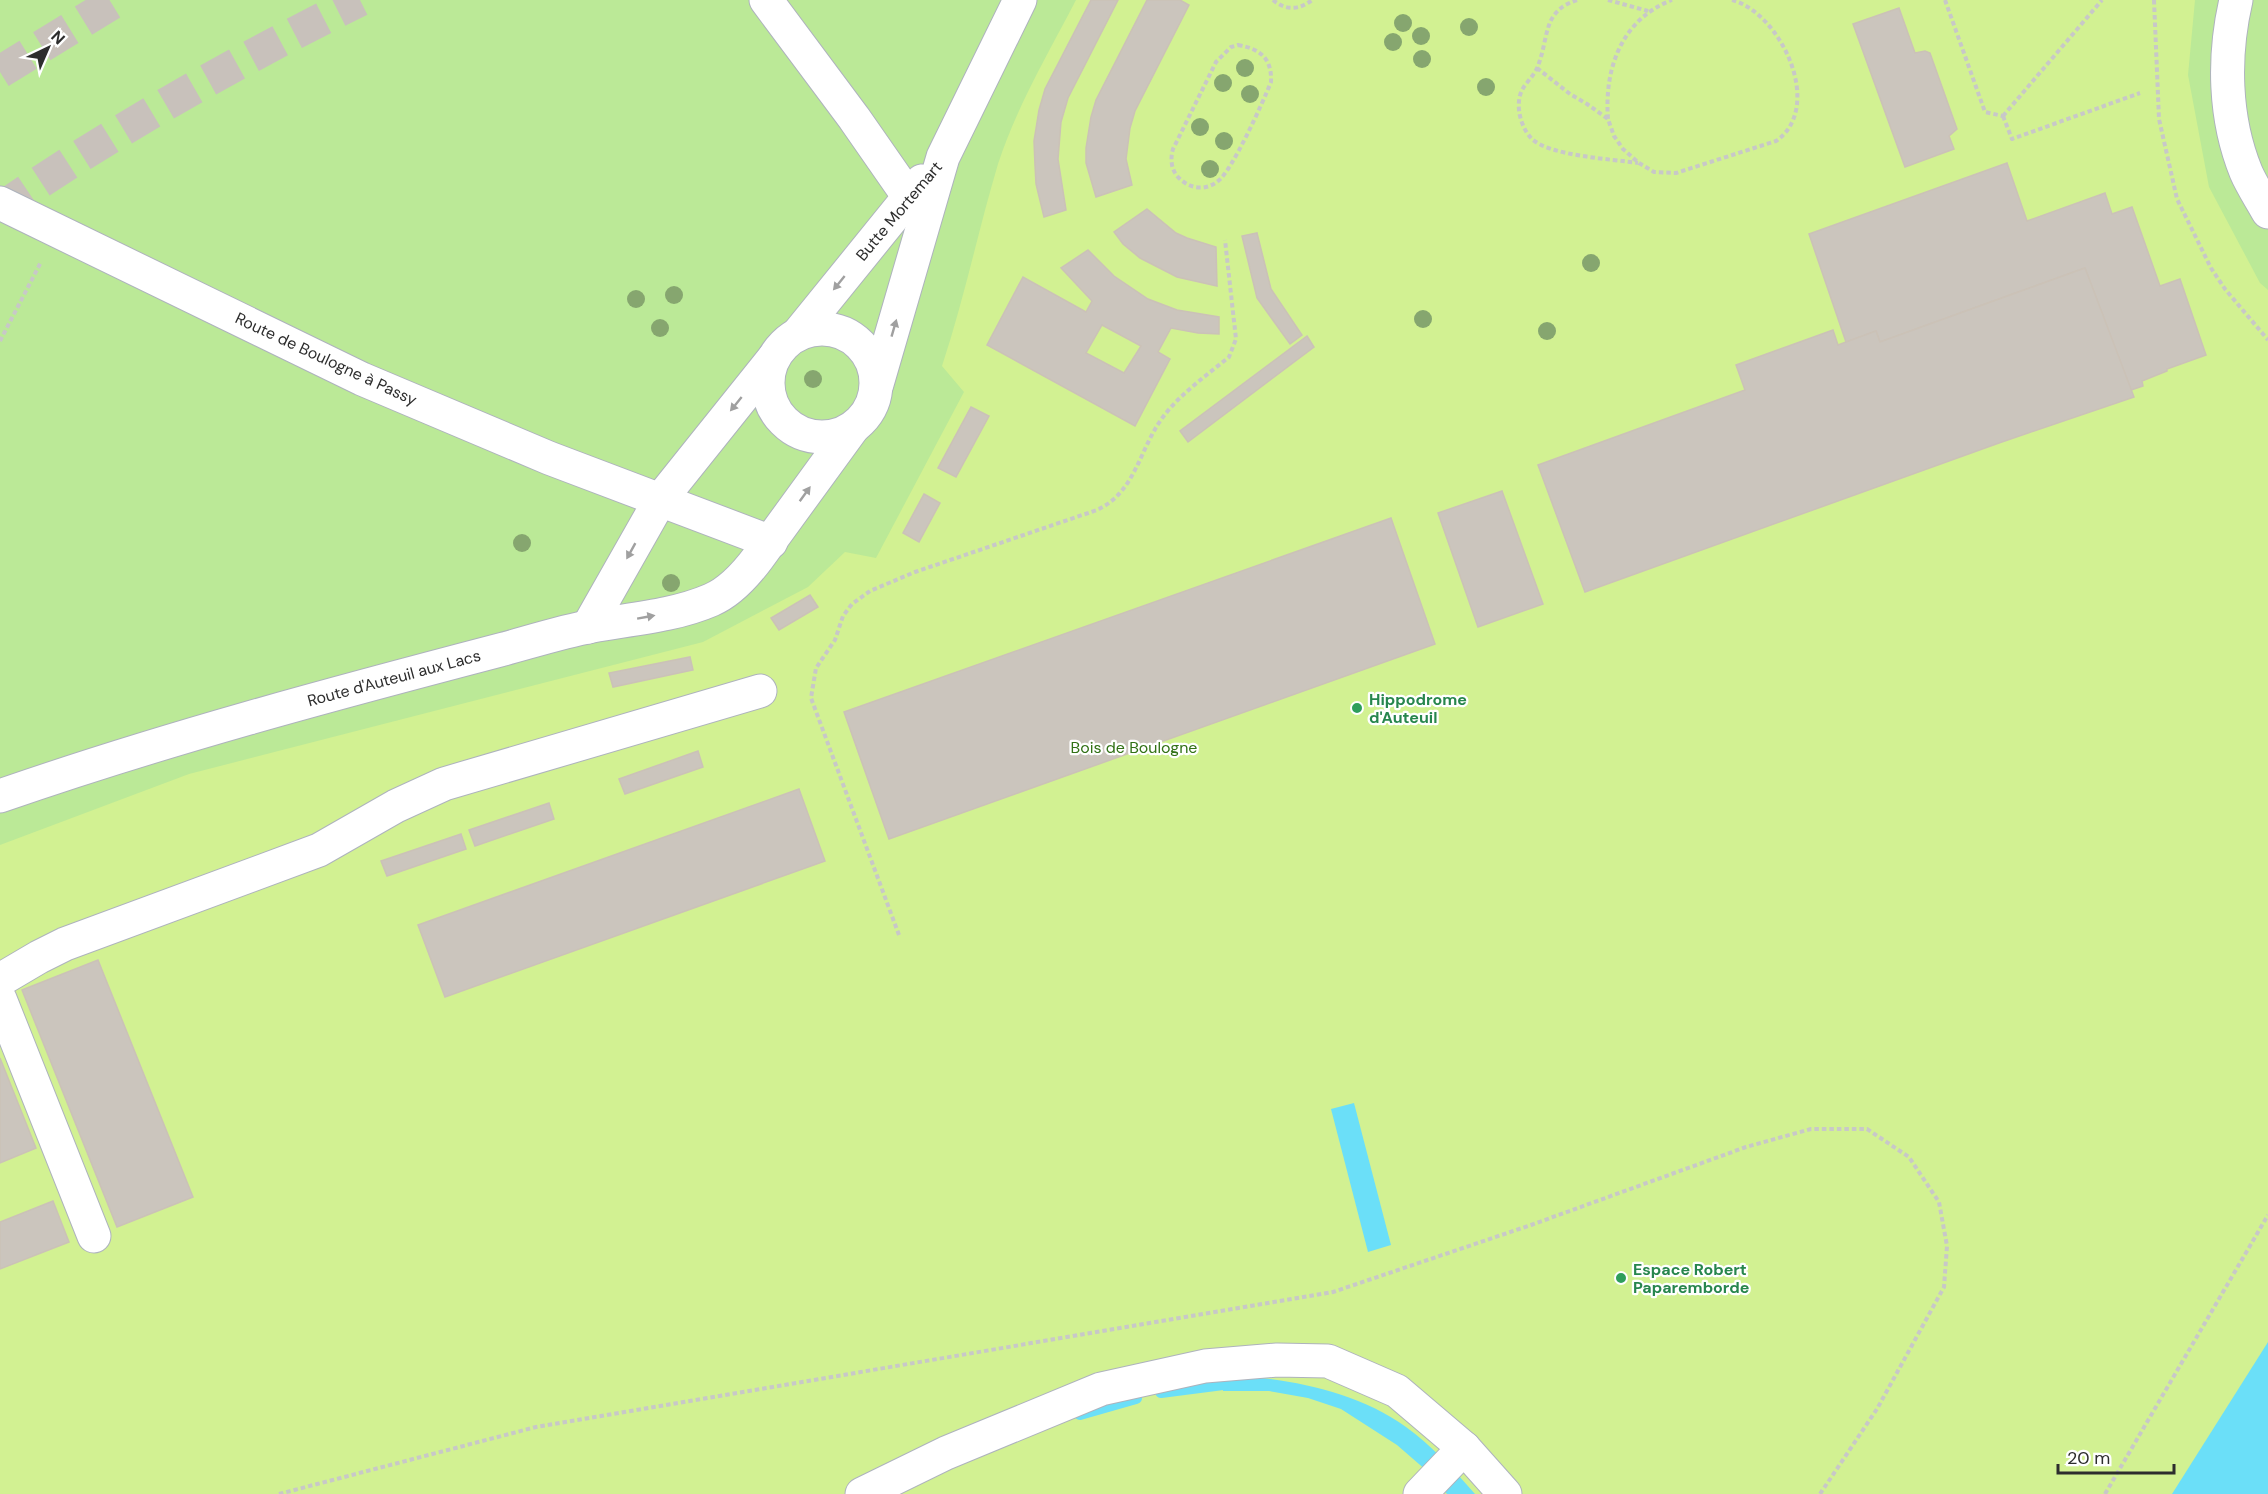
<svg xmlns="http://www.w3.org/2000/svg" width="2268" height="1494" font-family="'DM Sans',sans-serif">
	<rect width="100%" height="100%" fill="#efe6de"/>
	<rect fill="#bbe997" x="0" y="0" width="2268" height="1494"/>
	<path fill="#d2f192" d="M1076 0H2195L2188 75 2209 187 2260 283 2268 290V1494H0V845L189 774 703 642 808 587 845 552 876 558 964 392 942 366C964 300 978 231 998 164 1017 106 1048 54 1076 0Z"/>
	<g fill="#6bdff8">
		<path d="M1354 1103 1391 1245 1368 1252 1331 1109Z"/>
		<path d="M2268 1342V1494H2172Z"/>
		<path d="M1251 1377C1305 1382 1361 1395 1406 1427 1432 1446 1454 1470 1475 1494H1447L1427 1471 1397 1445 1341 1409 1308 1398 1269 1391H1223L1222 1378Z"/>
	</g>
	<g fill="none" stroke-linecap="round" stroke-linejoin="round">
		<g stroke="#6bdff8" stroke-width="12">
			<path d="M1161 1392 1223 1384"/>
			<path d="M1080 1414 1136 1398"/>
		</g>
	</g>
	<g fill="#cbc5bd" stroke="#cbc2b7" stroke-width="1.5" fill-rule="evenodd">
		<path d="M1091 0H1118L1068 98 1061 122 1058 159 1066 210 1044 217 1036 184 1035 165 1034 141 1039 110 1045 89Z"/>
		<path d="M1147 0H1180L1189 5 1135 111 1130 128 1126 159 1132 185 1096 197 1086 163V148L1091 117 1096 100Z"/>
		<path d="M1899 8 1915 53 1925 51 1930 53 1957 129 1949 136 1954 149 1905 167 1853 24Z"/>
		<path d="M2007 163 2027 221 2105 193 2112 214 2132 207 2160 286 2180 279 2206 355 2167 369V371L2142 381 2143 386 2131 390 2085 268 1880 342 1876 331 1846 342 1809 234Z"/>
		<path d="M1147 209 1176 233 1187 238 1216 247 1217 286 1177 277 1140 258 1123 244 1114 232Z"/>
		<path d="M1257 233 1271 289 1302 335 1290 344 1257 298 1242 236Z"/>
		<path d="M1088 250 1114 276 1148 299 1177 310 1219 317V334L1198 333 1171 328 1158 352 1170 359 1135 426 987 345 1023 277 1086 312 1092 301 1061 268ZM1102 325 1141 346 1124 373 1086 353Z"/>
		<path d="M2085 268 2134 397 1999 443 1585 592 1538 465 1745 390 1736 365 1833 330 1838 345 1876 331 1880 342Z"/>
		<path d="M1307 336 1314 347 1188 442 1180 431Z"/>
		<path d="M971 407 989 416 956 477 938 468Z"/>
		<path d="M1502 491 1543 604 1478 627 1438 513Z"/>
		<path d="M924 494 940 503 919 542 903 533Z"/>
		<path d="M1391 518 1435 644 889 839 844 712Z"/>
		<path d="M810 595 818 607 779 630 771 618Z"/>
		<path d="M690 657 693 670 613 687 609 673Z"/>
		<path d="M698 751 703 767 625 794 619 779Z"/>
		<path d="M799 789 825 861 445 997 418 925Z"/>
		<path d="M549 803 554 819 475 846 469 830Z"/>
		<path d="M461 834 466 849 387 876 381 861Z"/>
		<path d="M98 960 193 1197 117 1227 22 990Z"/>
		<path d="M0 1058 36 1148 0 1163Z"/>
		<path d="M53 1201 69 1242 0 1269V1222Z"/>
	</g>
	<g fill="none" stroke-linecap="round" stroke-linejoin="round">
		<g stroke="#c8c1bb" stroke-width="33" stroke-dasharray="33 16" stroke-linecap="butt">
			<path d="M0 72 117 0"/>
			<path d="M0 209C115 130 235 62 360 0"/>
		</g>
		<g stroke="#aeb3bd" stroke-width="35">
			<g id="minor">
				<path d="M766 0 854 118 909 197"/>
				<path d="M2236 0C2223 56 2224 118 2246 172 2252 186 2261 199 2268 212"/>
				<path d="M0 203 362 379 549 458 771 542"/>
				<circle cx="822" cy="383" r="54"/>
				<path d="M798 334 922 181"/>
				<path d="M877 384 943 157 1020 0"/>
				<path d="M588 627 660 500 773 359"/>
				<path d="M0 796C164 739 332 694 500 650 530 642 561 632 592 626 631 619 674 616 711 600 730 592 746 574 758 558L852 429"/>
				<path d="M0 980 39 957 65 944 319 850 396 806 444 784 760 691"/>
				<path d="M0 999 94 1236"/>
				<path d="M862 1494 946 1453 1101 1389 1205 1366 1277 1360 1328 1361 1397 1391 1464 1448 1505 1494"/>
				<path d="M1420 1494 1464 1448"/>
			</g>
		</g>
		<g stroke="#c8c8c8" stroke-width="4" stroke-dasharray="4.5 3" stroke-linecap="butt">
			<path d="M1273 0C1286 11 1299 10 1312 0"/>
			<path d="M1577 0C1543 11 1549 35 1539 63 1536 74 1527 81 1522 90 1515 104 1520 126 1531 138 1548 156 1612 159 1638 163"/>
			<path d="M1608 0 1648 11"/>
			<path d="M1945 0 1985 112 2003 116"/>
			<path d="M2154 0 2159 119 2177 199 2211 268 2225 289 2268 340"/>
			<path d="M1238 45C1261 49 1272 59 1271 82 1263 102 1232 171 1218 181 1206 191 1191 189 1180 179 1171 171 1170 159 1173 149L1216 62 1231 47Z"/>
			<path d="M1537 68 1570 94 1587 104 1608 119 1614 136 1623 149 1639 163 1654 172 1676 173 1776 141C1825 107 1781 13 1732 0"/>
			<path d="M2003 116 2012 139 2140 93"/>
			<path d="M2003 116 2102 0"/>
			<path d="M1608 119C1604 68 1622 19 1672 0"/>
			<path d="M0 341 41 262"/>
			<path d="M899 935 811 698 816 668 835 640 843 616 852 604 870 591 915 572 1097 510C1136 492 1139 449 1163 417 1180 394 1207 375 1229 357L1236 339 1225 240"/>
			<path d="M279 1494 536 1427 1333 1292 1531 1225 1746 1147 1811 1129H1867L1909 1157 1939 1202 1947 1246 1944 1287 1877 1409 1820 1494"/>
			<path d="M2105 1494 2268 1215"/>
		</g>
		<use href="#minor" stroke="#fff" stroke-width="33"/>
	</g>
	<g fill="#86a66f">
		<circle cx="1403" cy="23" r="9"/>
		<circle cx="1469" cy="27" r="9"/>
		<circle cx="1421" cy="36" r="9"/>
		<circle cx="1393" cy="42" r="9"/>
		<circle cx="1422" cy="59" r="9"/>
		<circle cx="1245" cy="68" r="9"/>
		<circle cx="1223" cy="83" r="9"/>
		<circle cx="1486" cy="87" r="9"/>
		<circle cx="1250" cy="94" r="9"/>
		<circle cx="1200" cy="127" r="9"/>
		<circle cx="1224" cy="141" r="9"/>
		<circle cx="1210" cy="169" r="9"/>
		<circle cx="1591" cy="263" r="9"/>
		<circle cx="674" cy="295" r="9"/>
		<circle cx="636" cy="299" r="9"/>
		<circle cx="1423" cy="319" r="9"/>
		<circle cx="660" cy="328" r="9"/>
		<circle cx="1547" cy="331" r="9"/>
		<circle cx="813" cy="379" r="9"/>
		<circle cx="522" cy="543" r="9"/>
		<circle cx="671" cy="583" r="9"/>
	</g>
	<defs><path id="oneway-solid" d="M-6-.8H1V-3.2L6.5 0L1 3.2V.8H-6Z" transform="scale(1.5)"/></defs>
	<g fill="#a0a0a0">
		<use href="#oneway-solid" transform="translate(839 283) rotate(129)"/>
		<use href="#oneway-solid" transform="translate(894 328) rotate(-74)"/>
		<use href="#oneway-solid" transform="translate(736 404) rotate(129)"/>
		<use href="#oneway-solid" transform="translate(805 494) rotate(-54)"/>
		<use href="#oneway-solid" transform="translate(631 551) rotate(119)"/>
		<use href="#oneway-solid" transform="translate(646 617) rotate(-10)"/>
	</g>
	<g fill="#2e9e5b" stroke="#fff" stroke-width="2">
		<circle cx="1357" cy="708" r="6"/>
		<circle cx="1621" cy="1278" r="6"/>
	</g>
	<g text-anchor="middle" dominant-baseline="central" stroke-width="4.5" stroke-linejoin="round" paint-order="stroke">
		<g font-size="16" fill="#2d2d2d" stroke="#fff">
			<text transform="translate(899 211) rotate(-50)">Butte Mortemart</text>
			<text transform="translate(326 359) rotate(25)">Route de Boulogne à Passy</text>
			<text transform="translate(394 678) rotate(-15)">Route d'Auteuil aux Lacs</text>
		</g>
		<g font-size="16" font-weight="bold" fill="#27864d" stroke="#fff" text-anchor="start">
			<text x="1369" y="699">Hippodrome<tspan x="1369" dy="18">d'Auteuil</tspan></text>
			<text x="1633" y="1269">Espace Robert<tspan x="1633" dy="18">Paparemborde</tspan></text>
		</g>
		<g font-size="16" fill="#317115" stroke="#fff">
			<text x="1134" y="747">Bois de Boulogne</text>
		</g>
	</g>
	<g transform="translate(48 48) rotate(44)" stroke="#ffffff" stroke-width="4.5" paint-order="stroke">
	<path d="M0-4.5L10 22L0 15L-10 22Z" fill="#2d2d2d"/>
	<text y="-9" font-size="16" font-weight="bold" text-anchor="middle" fill="#2d2d2d">N</text>
	</g>
	<path d="M2058 1464v9h116v-9" fill="none" stroke="#2d2d2d" stroke-width="3"/>
	<text x="2067" y="1464" font-size="18" fill="#2d2d2d" stroke="#ffffff" stroke-width="4.5" paint-order="stroke">20 m</text>
</svg>
